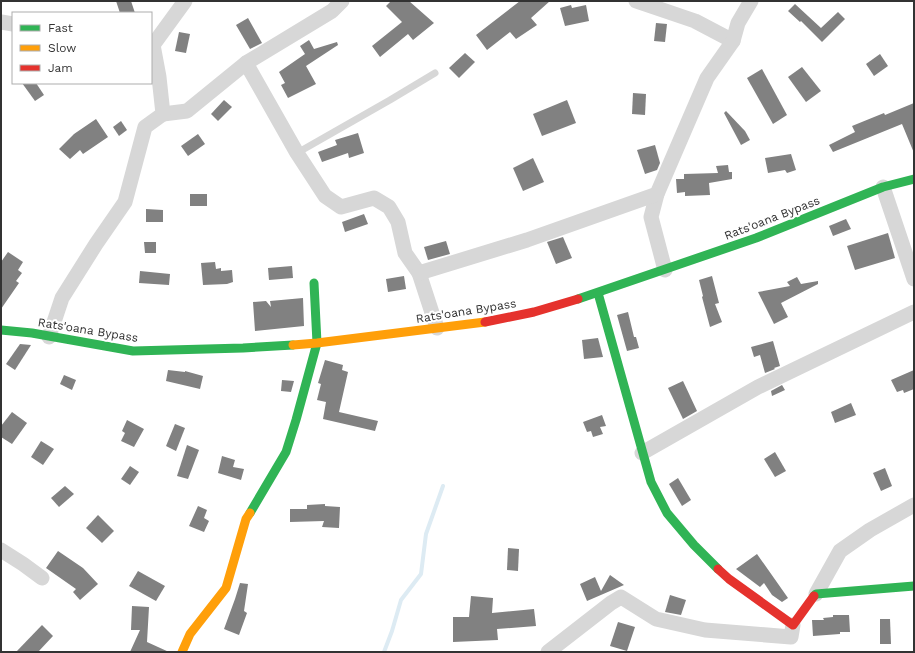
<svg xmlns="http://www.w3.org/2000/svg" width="915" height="653" font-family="'Work Sans',sans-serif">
	<rect width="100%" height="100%" fill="#fff"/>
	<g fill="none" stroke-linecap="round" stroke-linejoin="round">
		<path stroke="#ddebf3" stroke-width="4" d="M384 652 392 631 401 600 421 574 426 534 443 486"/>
	</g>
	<g fill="#818181">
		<path d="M116 1H131L135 13H120Z"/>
		<path d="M391 1H409L434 23 413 40 408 34 380 57 372 46 402 22 386 6Z"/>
		<path d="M520 1H550L531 18 537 25 516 39 510 32 487 50 476 35Z"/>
		<path d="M795 4 821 28 838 12 845 19 822 42 801 21 800 22 788 11Z"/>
		<path d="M571 5 572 8 586 5 589 21 565 26 560 8Z"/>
		<path d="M248 18 262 43 250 49 236 25Z"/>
		<path d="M656 23 667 24 665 42 654 41Z"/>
		<path d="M179 32 190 34 186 53 175 51Z"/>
		<path d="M309 40 314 49 337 42 338 45 306 66 316 84 288 98 281 85 285 83 279 72 305 54 300 46Z"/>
		<path d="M465 53 475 62 459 78 449 68Z"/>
		<path d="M880 54 888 66 874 76 866 64Z"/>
		<path d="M802 67 821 91 806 102 788 77Z"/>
		<path d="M762 69 787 115 773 124 747 78Z"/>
		<path d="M22 83H36L44 95 35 101Z"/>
		<path d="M633 93 646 94 645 115 632 114Z"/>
		<path d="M224 100 232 107 218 121 211 114Z"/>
		<path d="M567 100 576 123 542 136 533 114Z"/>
		<path d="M914 103V153L902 124 833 152 829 145 855 132 852 126 884 113 885 115Z"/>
		<path d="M726 111 745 131 750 140 741 145 724 113Z"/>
		<path d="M96 119 108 137 83 154 80 150 70 159 59 149 74 134Z"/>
		<path d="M121 121 127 130 119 136 113 127Z"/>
		<path d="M358 133 364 153 349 158 348 153 322 162 318 152 337 145 335 140Z"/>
		<path d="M198 134 205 144 188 156 181 146Z"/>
		<path d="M655 145 660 163 657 170 645 174 637 150Z"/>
		<path d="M791 154 796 170 787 173 785 170 768 173 765 158Z"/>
		<path d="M533 158 544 182 523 191 513 168Z"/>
		<path d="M728 165 729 172H732V179L709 183 710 195 685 196V192L677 193 676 179H684V174L718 173 716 166Z"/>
		<rect x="190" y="194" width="17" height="12"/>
		<path d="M146 209 163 210V222H146Z"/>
		<path d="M364 214 368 224 345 232 342 222Z"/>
		<path d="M846 219 851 229 833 236 829 226Z"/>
		<path d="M888 233 895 258 855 270 847 246Z"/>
		<path d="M563 237 572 258 556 264 547 242Z"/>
		<path d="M446 241 450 254 428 260 424 247Z"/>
		<path d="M144 242H156V253H145Z"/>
		<path d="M8 252 23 262 18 270 22 273 16 281 19 283 1 309V262Z"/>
		<path d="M215 262 216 269 221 268V271L232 270 233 282 227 284 203 285 201 263Z"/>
		<path d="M292 266 293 278 269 280 268 268Z"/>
		<path d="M140 271 170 274 169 285 139 283Z"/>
		<path d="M404 276 406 289 388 292 386 279Z"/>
		<path d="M712 276 719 303 715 304 722 322 710 327 702 297 703 296 699 280Z"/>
		<path d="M797 277 801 284 818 281V284L781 303 788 317 774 324 758 292 790 286 787 282Z"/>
		<path d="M303 298 304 326 255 331 253 302 266 301 271 307 270 301Z"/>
		<path d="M628 312 634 337H636L639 348 627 351 617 315Z"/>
		<path d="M598 338 603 357 584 359 582 340Z"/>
		<path d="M773 341 780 366 774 368 775 369 765 373 760 355 754 357 751 347Z"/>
		<path d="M20 344 31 345 15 370 6 364Z"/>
		<path d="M325 360 343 365 342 370 348 372 339 412 378 421 375 431 323 419 326 402 317 400 321 384 318 383Z"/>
		<path d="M168 370 185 372V371L203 376 200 389 166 381Z"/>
		<path d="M914 370V389L904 393 903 390 897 392 891 380Z"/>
		<path d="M64 375 76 380 72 390 60 384Z"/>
		<path d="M282 380 294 381 291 392 281 391Z"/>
		<path d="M683 381 697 411 683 419 668 388Z"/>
		<path d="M782 385 785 390 772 396 771 391Z"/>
		<path d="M851 403 856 415 835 423 831 412Z"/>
		<path d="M12 412 27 423 12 444 1 437V426Z"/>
		<path d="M602 415 606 426 600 427 603 434 593 437 591 431 587 432 583 422Z"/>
		<path d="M127 420 144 429 134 447 121 441 125 433 122 431Z"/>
		<path d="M175 424 185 428 176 451 166 446Z"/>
		<path d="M41 441 54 449 43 465 31 457Z"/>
		<path d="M187 445 199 450 188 479 177 476Z"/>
		<path d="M775 452 786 471 775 477 764 459Z"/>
		<path d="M222 456 235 460 233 467 244 469 241 480 218 473Z"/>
		<path d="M130 466 139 472 130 485 121 479Z"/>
		<path d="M885 468 892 486 881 491 873 473Z"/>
		<path d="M678 478 691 500 682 506 669 484Z"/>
		<path d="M65 486 74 494 59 507 51 498Z"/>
		<path d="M325 504V506L340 507 339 528 322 527 324 521 290 522V509H307V505Z"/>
		<path d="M198 506 207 510 204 518 209 521 204 532 189 526Z"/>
		<path d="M98 515 114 531 102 543 86 528Z"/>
		<path d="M508 548 519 549 518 571 507 570Z"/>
		<path d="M58 551 83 568 98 584 80 600 73 592 76 589 46 568Z"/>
		<path d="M757 554 788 598 782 602 772 595 764 583 760 587 736 569Z"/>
		<path d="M138 571 165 586 156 601 129 586Z"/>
		<path d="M610 575 624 585 587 601 580 584 595 577 601 591Z"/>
		<path d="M240 583 248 584 244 611 247 613 239 635 224 629 235 599Z"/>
		<path d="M670 595 686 600 681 615 665 612Z"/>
		<path d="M471 596 493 598 492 613 534 609 536 626 497 629 498 640 453 642V617H469Z"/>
		<path d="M132 606 149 607 147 642 169 652H130L140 630H131Z"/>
		<path d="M833 615H849L850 632H840V634L813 636 812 620H824L823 618 833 617Z"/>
		<path d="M880 619H890L891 644H880Z"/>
		<path d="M618 622 635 627 627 651 610 646Z"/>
		<path d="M42 625 53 636 38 652H16Z"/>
	</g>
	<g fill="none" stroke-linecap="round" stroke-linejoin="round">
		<path stroke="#d7d7d7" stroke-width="7" d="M297 153 390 100 435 73"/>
		<g stroke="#d7d7d7" stroke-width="15">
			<path d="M636 1 695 21 733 41"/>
			<path d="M1 22 13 24"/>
			<path d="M246 63 297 153 325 196 341 207 374 198 389 207 398 222 405 253 419 273 437 328"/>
			<path d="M163 114 187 111 246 63 332 11 342 1"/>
			<path d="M883 187 914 279"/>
			<path d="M665 270 651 217 657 194 707 78 733 41 738 23 751 1"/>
			<path d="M419 273 527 240 657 194"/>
			<path d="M49 337 62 298 96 244 125 202 145 127 163 114 159 77 153 45 185 1"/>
			<path d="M642 453 758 387 914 312"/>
			<path d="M1 550 23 564 42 578"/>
			<path d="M816 594 840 551 870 530 914 505"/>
			<path d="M548 652 611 603 621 597 656 619 705 630 791 637 793 625"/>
		</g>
		<g stroke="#30b455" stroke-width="9">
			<path d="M598 293 651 482 667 513 694 545 718 569"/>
			<path d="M578 299 756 238 883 187 914 179"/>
			<path d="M1 330 32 333 133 351 243 348 293 345"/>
			<path d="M250 513 286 452 296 420 317 343 314 283"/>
			<path d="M814 596 816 594 914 586"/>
		</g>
		<g stroke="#ff9f0a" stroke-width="9">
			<path d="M293 345 317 343 485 322"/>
			<path d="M182 652 190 634 226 588 246 519 250 513"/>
		</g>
		<g stroke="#e5322d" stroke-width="9">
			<path d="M485 322 534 312 578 299"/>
			<path d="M718 569 729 579 793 625 814 596"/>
		</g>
	</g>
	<g text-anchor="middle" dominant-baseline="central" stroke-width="4" stroke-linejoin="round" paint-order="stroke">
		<g font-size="12" fill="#333" stroke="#fff">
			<text transform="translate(772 218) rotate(-21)">Rats'oana Bypass</text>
			<text transform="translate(466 311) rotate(-9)">Rats'oana Bypass</text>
			<text transform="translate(88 330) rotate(9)">Rats'oana Bypass</text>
		</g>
	</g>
	<rect width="915" height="653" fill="none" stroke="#333333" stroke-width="4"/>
	<rect x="12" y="12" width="140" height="72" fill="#ffffff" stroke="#adadad"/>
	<rect x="20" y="25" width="20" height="6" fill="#30b455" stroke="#adadad"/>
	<text x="48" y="32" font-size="12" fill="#333333">Fast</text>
	<rect x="20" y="45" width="20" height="6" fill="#ff9f0a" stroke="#adadad"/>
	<text x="48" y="52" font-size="12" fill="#333333">Slow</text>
	<rect x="20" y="65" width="20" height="6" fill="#e5322d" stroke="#adadad"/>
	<text x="48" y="72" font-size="12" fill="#333333">Jam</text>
</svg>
